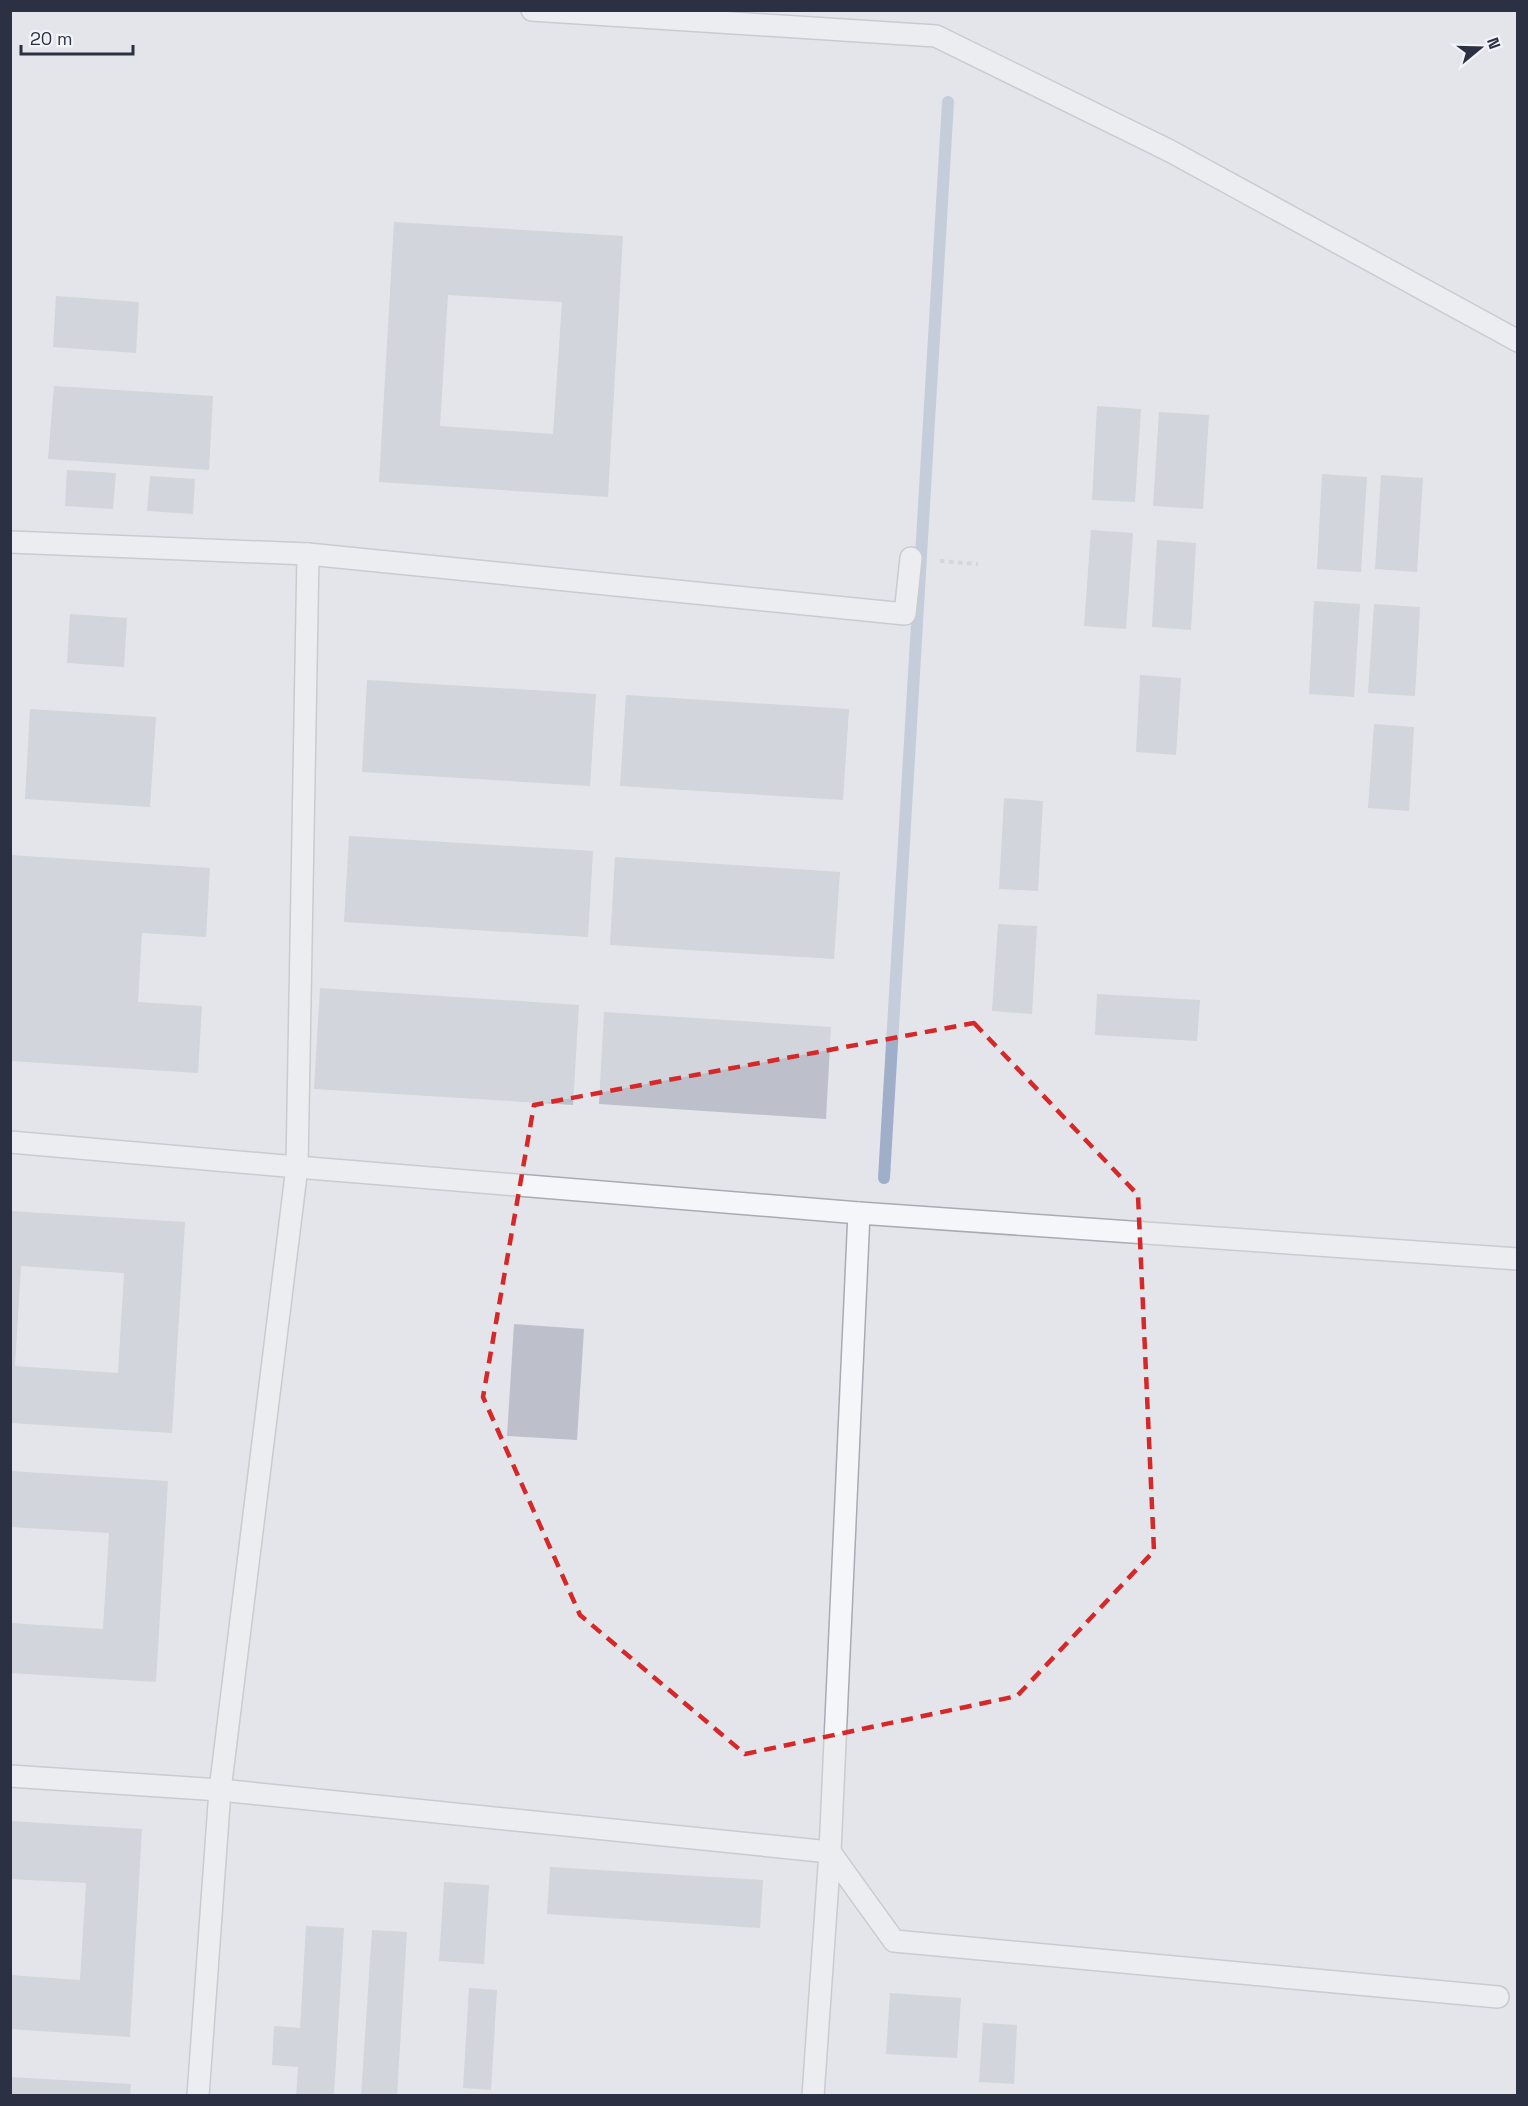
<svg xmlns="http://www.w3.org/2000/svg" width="1528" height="2106" font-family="'Space Grotesk',sans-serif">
	<rect width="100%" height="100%" fill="#e3e5ea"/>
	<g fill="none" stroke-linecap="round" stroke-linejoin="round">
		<path stroke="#a0afc9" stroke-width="12" d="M884 1178 948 102"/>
	</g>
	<g fill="#bdc0ca" fill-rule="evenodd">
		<path d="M394 222 623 236 608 497 379 482ZM448 295 562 302 553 434 440 426Z"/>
		<path d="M56 296 139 302 136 353 53 347Z"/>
		<path d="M54 386 213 396 209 470 48 459Z"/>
		<path d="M1097 406 1141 409 1135 502 1092 500Z"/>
		<path d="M1159 412 1209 415 1203 509 1153 506Z"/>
		<path d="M67 470 116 473 113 509 65 506Z"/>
		<path d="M1322 474 1367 477 1361 572 1317 569Z"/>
		<path d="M1381 475 1423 478 1417 572 1375 569Z"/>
		<path d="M150 476 195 479 193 514 147 511Z"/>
		<path d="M1091 530 1133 533 1126 629 1084 626Z"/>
		<path d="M1157 540 1196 543 1191 630 1152 627Z"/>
		<path d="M1314 601 1360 604 1354 697 1309 694Z"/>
		<path d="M1374 604 1420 607 1415 696 1368 693Z"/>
		<path d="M70 614 127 618 124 667 67 663Z"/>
		<path d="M1140 675 1181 678 1176 755 1136 752Z"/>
		<path d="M367 680 596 694 590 786 362 772Z"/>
		<path d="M626 695 849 709 843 800 620 786Z"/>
		<path d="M30 709 156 717 150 807 25 799Z"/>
		<path d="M1374 724 1414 727 1409 811 1368 808Z"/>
		<path d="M1004 798 1043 801 1038 891 999 889Z"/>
		<path d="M349 836 593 851 588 937 344 922Z"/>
		<path d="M10 855 210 868 206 937 142 933 138 1002 202 1006 198 1073 10 1061Z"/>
		<path d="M615 857 840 872 834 959 610 945Z"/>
		<path d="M998 924 1037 926 1032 1014 992 1011Z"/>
		<path d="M320 988 579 1005 573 1105 314 1089Z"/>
		<path d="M1097 994 1200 1000 1197 1041 1095 1035Z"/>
		<path d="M604 1012 831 1027 826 1119 599 1104Z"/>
		<path d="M10 1211 185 1222 172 1433 10 1423ZM21 1266 124 1273 118 1373 15 1366Z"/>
		<path d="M514 1324 584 1329 577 1440 507 1436Z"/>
		<path d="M10 1471 168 1481 156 1682 10 1673V1623L103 1629 109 1533 10 1527Z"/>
		<path d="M10 1821 142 1829 130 2037 10 2029V1975L80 1980 86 1883 10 1879Z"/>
		<path d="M550 1867 763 1880 760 1928 547 1914Z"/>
		<path d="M444 1882 489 1885 484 1964 439 1961Z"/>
		<path d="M306 1926 344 1928 334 2096H296L298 2067 272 2065 274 2026 300 2028Z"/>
		<path d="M372 1930 407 1932 397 2096H361Z"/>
		<path d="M469 1988 497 1990 491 2090 463 2088Z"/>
		<path d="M890 1993 961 1998 957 2058 886 2054Z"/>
		<path d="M983 2023 1017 2025 1014 2084 979 2082Z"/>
		<path d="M10 2077 131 2084 130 2096H10Z"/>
	</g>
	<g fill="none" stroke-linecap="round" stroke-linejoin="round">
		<g stroke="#a8abb4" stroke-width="24">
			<g id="lane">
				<path d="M532 10 936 36 1170 151 1518 341"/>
				<path d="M10 542 308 554 297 1167 859 1213 1518 1259"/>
				<path d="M308 554 905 614 911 558"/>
				<path d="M10 1142 297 1167 220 1790 198 2096"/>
				<path d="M10 1776 220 1790 830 1852 894 1941 1498 1997"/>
				<path d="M813 2096 830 1852 859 1213"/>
			</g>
		</g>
		<path stroke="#c0c3c9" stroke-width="4" stroke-dasharray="4.5 4.5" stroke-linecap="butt" d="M940 561 978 564"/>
		<use href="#lane" stroke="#f5f6f9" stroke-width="21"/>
	</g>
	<path d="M0 0H1528V2106H0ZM974 1023 1138 1195 1154 1551 1017 1696 745 1754 580 1615 483 1397 534 1105Z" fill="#e3e5ea" fill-opacity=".55" fill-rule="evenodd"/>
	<path fill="none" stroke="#d62828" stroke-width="4.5" stroke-dasharray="12 8" stroke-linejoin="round" d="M974 1023 1138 1195 1154 1551 1017 1696 745 1754 580 1615 483 1397 534 1105Z"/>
	<rect width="1528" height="2106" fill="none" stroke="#2b3142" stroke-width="24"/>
	<g transform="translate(1480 48) rotate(71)" stroke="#f3f4f8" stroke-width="4.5" paint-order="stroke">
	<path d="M0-4.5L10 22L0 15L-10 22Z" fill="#2b3142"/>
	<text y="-9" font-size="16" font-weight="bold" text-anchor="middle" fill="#2b3142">N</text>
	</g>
	<path d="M21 45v9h112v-9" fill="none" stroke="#2b3142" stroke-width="3"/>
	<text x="30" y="45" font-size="18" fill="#2b3142" stroke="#f3f4f8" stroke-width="4.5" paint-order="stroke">20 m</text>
</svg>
